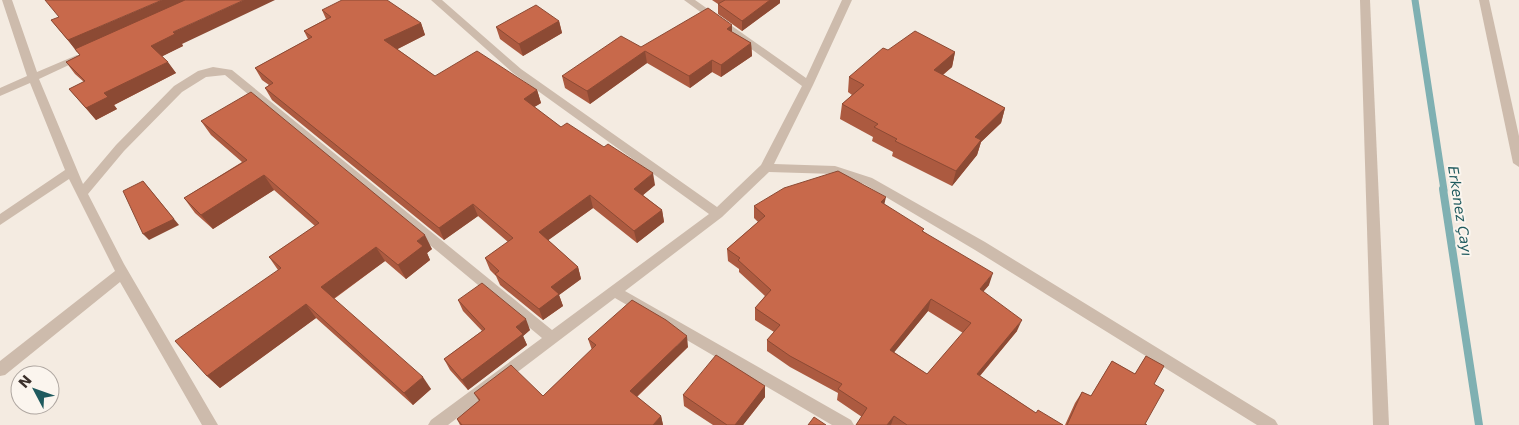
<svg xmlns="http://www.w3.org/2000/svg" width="1519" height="425" font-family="'DejaVu Sans',sans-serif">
	<rect width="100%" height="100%" fill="#f4ebe1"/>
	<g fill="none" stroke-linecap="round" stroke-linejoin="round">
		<path stroke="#7fb0b2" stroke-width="7" d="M1415 0 1444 190"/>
		<path stroke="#7fb0b2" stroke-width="8" d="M1443 189 1479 425"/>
		<g fill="#cdbbac" fill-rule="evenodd">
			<path d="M2 0H12L37 72 77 55H85L86 57 39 79 83 184 116 145 174 86 198 71 213 67 232 70 552 330 709 214 513 73 431 0H442L521 69 717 207 761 165 802 86 684 0H695L806 78 842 0H852L813 85 774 164 835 166 872 178 985 242 1275 420 1278 425H1257L975 250 864 184 835 174 769 172 722 217 625 291 851 420 854 425H832L615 298 448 425H428L431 420 542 338 225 75 206 77 182 92 124 151 88 194 124 264 218 425H202L120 282 5 375 0 376V361L115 271 69 179 0 225V214L65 170 30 83 0 96V88L27 76Z"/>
			<path d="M1360 0H1370L1389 425H1373Z"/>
			<path d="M1479 0H1489L1519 136V167L1513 163Z"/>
		</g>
	</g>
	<g fill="#ac5a40" fill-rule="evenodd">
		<path d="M712 0H780V3L742 31 718 14V4Z"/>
		<path d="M322 10 421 23 425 35 397 49 435 76 537 90 541 103 534 107 561 127 655 185 643 195 662 210 664 222 637 243 593 208 548 240 578 267 581 279 559 295 563 306 543 320 500 285 496 276 490 270 485 258 508 242 478 216 444 240 272 100 265 88 269 85 262 80 255 68 308 39 304 31 326 19Z"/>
		<path d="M51 20 182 44 183 46 162 56 176 73 114 105 117 109 96 120 69 89 84 82 75 74 66 62 80 55Z"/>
		<path d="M559 21 562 33 523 56 500 39 496 27Z"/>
		<path d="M732 25V32L751 43 752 56 721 77 712 72 690 88 647 63 590 104 565 88 562 76 641 47Z"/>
		<path d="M888 50 955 52 952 67 943 75 1005 108 1001 123 981 142 977 155 952 186 892 156 893 152 872 141 873 137 840 119 842 104 852 95 848 92 849 77Z"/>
		<path d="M201 121 432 249 427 253 430 260 406 279 385 261 334 299 431 389 413 405 316 318 220 388 207 376 278 270 269 257 315 226 274 190 213 229 195 213 184 198 242 162 211 135Z"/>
		<path d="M884 204 923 231 989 285 983 292 1017 331 980 376 1036 413 1063 425H856L862 417 837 400 838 393 790 367 767 351V340L774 332 755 320V308L765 296 739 272V269L728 261 727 249 758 222 754 218V206ZM928 311 963 333 927 374 894 352Z"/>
		<path d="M458 300 530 330 523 336 527 345 468 390 450 370 444 359 482 331 463 311Z"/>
		<path d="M588 339 688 347 637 397 661 416 663 425H460L457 419 479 401 474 393 543 396 592 350Z"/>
		<path d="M1146 356 1154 384 1145 424 1147 425H1065L1075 403 1082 392 1091 396 1112 361 1135 374Z"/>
		<path d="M765 386V397L743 425H713L684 406 683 395Z"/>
	</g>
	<g fill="#8c4a34">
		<path d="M162 0H196L77 52 68 40Z"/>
		<path d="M244 0H275L182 44 183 46 159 58 151 46 173 32Z"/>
		<path d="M770 0H780V3L742 31V21Z"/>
		<path d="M559 21 562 33 523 56 519 44Z"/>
		<path d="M421 23 425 35 390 53 384 40Z"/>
		<path d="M732 25V37L727 29Z"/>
		<path d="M751 43 752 56 721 77V65Z"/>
		<path d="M645 51 647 63 590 104 587 91Z"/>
		<path d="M955 52 952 67 930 85 934 70Z"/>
		<path d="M712 60V72L690 88 689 76Z"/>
		<path d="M168 62 176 73 114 105 117 109 96 120 86 108 104 93Z"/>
		<path d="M537 90 541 103 528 111 524 99Z"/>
		<path d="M1005 108 1001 123 981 142 977 155 952 186 956 171 975 137Z"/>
		<path d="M653 173 655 185 636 201 634 189Z"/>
		<path d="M264 175 274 190 213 229 201 215Z"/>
		<path d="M143 181 179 225 149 240 143 234Z"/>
		<path d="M590 195 593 208 543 244 539 232Z"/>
		<path d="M886 197 883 210 881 202Z"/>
		<path d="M473 204 478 216 444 240 439 228Z"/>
		<path d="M662 210 664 222 637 243 634 231Z"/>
		<path d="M425 235 432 249 427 253 430 260 406 279 398 265 417 241Z"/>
		<path d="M376 247 385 261 330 301 321 287Z"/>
		<path d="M578 267 581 279 559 295 563 306 543 320 539 309 551 287Z"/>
		<path d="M993 273 989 285 975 301 980 289Z"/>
		<path d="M931 299 928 311 887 361 890 350Z"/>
		<path d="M306 304 316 318 220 388 207 376Z"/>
		<path d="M526 319 530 330 523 336 527 345 468 390 462 380 516 327Z"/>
		<path d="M1022 320 1017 331 972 385 977 374Z"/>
		<path d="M687 336 688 347 632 401 630 391Z"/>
		<path d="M423 377 431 389 413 405 404 393Z"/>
		<path d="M765 386V397L743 425H735Z"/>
		<path d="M661 416 663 425H653Z"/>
		<path d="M894 416 891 425H887Z"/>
	</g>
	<g fill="#c8694b" stroke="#8c4a34" fill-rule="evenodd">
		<path d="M45 0H162L68 40 51 20 59 17Z"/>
		<path d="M185 0H244L173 32 175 34 151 46 168 62 104 93 108 97 86 108 69 89 85 81 66 62 80 55 75 49Z"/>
		<path d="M342 0H387L421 23 384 40 435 76 477 51 537 90 524 99 561 127 567 123 604 147 608 144 653 173 634 189 662 210 634 231 590 195 539 232 578 267 551 287 559 294 539 309 495 274 499 271 485 258 513 238 473 204 439 228 265 88 273 83 255 68 312 37 304 31 331 17 322 10Z"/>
		<path d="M725 0H770L742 21 718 4Z"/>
		<path d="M536 5 559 21 519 44 496 27Z"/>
		<path d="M708 8 732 25 727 29 751 43 721 65 712 60 689 76 645 51 587 91 562 76 621 36 641 47Z"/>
		<path d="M915 31 955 52 934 70 1005 108 975 137 981 140 956 171 895 141 897 139 874 127 878 124 842 104 864 85 849 77 883 48 888 50Z"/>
		<path d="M251 92 425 235 417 241 423 246 398 265 376 247 321 287 423 377 404 393 306 304 207 376 175 341 281 268 269 257 319 223 264 175 201 215 184 198 247 160 201 121Z"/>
		<path d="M838 171 886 197 881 202 924 229 922 231 993 273 980 289 1022 320 977 374 1036 413 1038 410 1063 425H907L894 416 887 425H856L867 408 838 389 842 384 790 356 767 340 780 325 755 308 771 290 738 260 740 258 727 249 765 216 754 206 784 188ZM931 299 971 323 927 374 890 350Z"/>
		<path d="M143 181 174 219 143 234 123 191Z"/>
		<path d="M482 283 526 319 516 327 523 334 462 380 444 359 485 329 458 300Z"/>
		<path d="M632 300 666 320 687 336 630 391 661 416 653 425H462L457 419 480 400 474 393 511 365 543 396 596 345 588 339Z"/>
		<path d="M716 355 765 386 735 425H727L683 395Z"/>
		<path d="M1146 356 1164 366 1154 384 1164 390 1145 424 1147 425H1067L1082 392 1091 396 1112 361 1135 374Z"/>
		<path d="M814 417 826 425H808Z"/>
	</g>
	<g text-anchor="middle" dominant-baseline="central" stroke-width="4" stroke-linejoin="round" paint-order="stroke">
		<g font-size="14" font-style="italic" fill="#1f5a5e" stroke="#fbf5ee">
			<text transform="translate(1460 211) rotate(81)">Erkenez Çayı</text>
		</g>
	</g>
	<g transform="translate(35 390) rotate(311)"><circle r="24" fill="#fbf5ee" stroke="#aea6a0"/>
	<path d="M0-4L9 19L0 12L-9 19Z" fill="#1f5a5e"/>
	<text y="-8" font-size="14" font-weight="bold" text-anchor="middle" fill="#3b302b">N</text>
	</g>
</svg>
